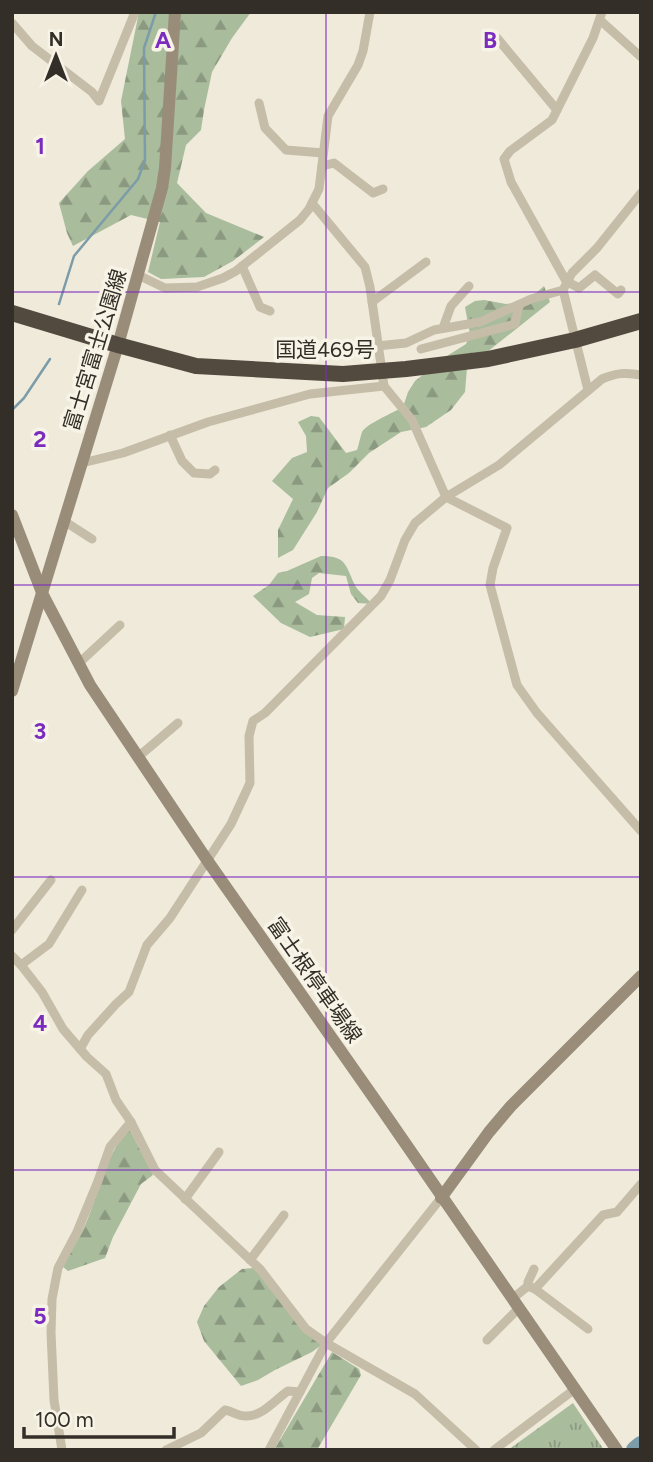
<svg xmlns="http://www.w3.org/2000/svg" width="653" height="1462" font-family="Figtree,'Noto Sans JP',sans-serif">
	<defs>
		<pattern id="grass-tufts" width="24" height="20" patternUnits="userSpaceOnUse" patternTransform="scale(1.75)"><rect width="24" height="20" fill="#a9bc9c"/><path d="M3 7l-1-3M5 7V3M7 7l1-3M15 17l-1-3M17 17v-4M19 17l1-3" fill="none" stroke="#8a997f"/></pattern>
		<pattern id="forest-firs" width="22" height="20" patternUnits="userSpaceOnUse" patternTransform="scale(1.75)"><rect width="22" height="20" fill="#a9bc9c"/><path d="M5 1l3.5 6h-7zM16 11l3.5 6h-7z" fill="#8a997f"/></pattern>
	</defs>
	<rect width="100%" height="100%" fill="#efeada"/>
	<path fill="url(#grass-tufts)" d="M573 1403 604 1450H508Z"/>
	<g fill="url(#forest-firs)">
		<path d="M139 12H251L232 38 212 72 204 110 201 130 186 145 177 183 206 213 264 237 233 261 204 277 161 279 148 272 160 222 131 215 73 246 67 233 59 203 88 171 125 139 121 101Z"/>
		<path d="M544 286 550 302 467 368 465 392 451 410 426 427 401 432 369 453 349 473 328 488 317 512 293 550 278 558V530L293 499 272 481 292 458 307 452 306 436 298 422 311 416 319 417 346 453 357 450C359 444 360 438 362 432 366 424 393 413 403 407L408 392 415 381 447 356 466 344 470 334 465 307 475 301 484 300 506 304 526 302Z"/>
		<path d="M321 556C348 556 345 566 356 587 360 593 367 598 372 604L358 603 351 594 346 576 319 573 312 578 309 594 295 602 317 615 345 617 344 629 310 637 281 623 253 596 269 585 278 573 287 571Z"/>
		<path d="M130 1130 153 1175 141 1184 113 1237 105 1258 68 1271 62 1266C70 1252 80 1238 86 1223 96 1201 110 1142 130 1130Z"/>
		<path d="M253 1268 324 1343 312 1352 275 1370 258 1380 241 1386 204 1341 197 1322 204 1306 219 1287 242 1269Z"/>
		<path d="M332 1352 359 1369 361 1375 317 1450H274Z"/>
	</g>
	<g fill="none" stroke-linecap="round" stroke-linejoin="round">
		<g stroke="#7c9ca9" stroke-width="2.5">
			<path d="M59 304 74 256 138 179 145 160 144 48 156 12"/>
			<path d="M12 410 24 398 50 359"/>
		</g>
		<path stroke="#7c9ca9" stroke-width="18" d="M635 1450 641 1445"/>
		<g stroke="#c5bda8" stroke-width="9">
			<path d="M602 12 593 38 552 120 510 151 504 159 511 182 566 281 579 288 595 275 618 294 621 290"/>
			<path d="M600 20 641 57"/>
			<path d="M12 23 32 46 92 92 99 101 135 12"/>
			<path d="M497 38 557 110"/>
			<path d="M259 103 265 128 286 150 323 153"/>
			<path d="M322 166 334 163 373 193 383 189"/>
			<path d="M312 203 365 267 370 287 384 386 412 420 446 497 507 528 493 568 490 585 517 685 537 713 641 831"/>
			<path d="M242 266 260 307 270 311"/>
			<path d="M138 275 165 288 197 287 223 278 236 271 300 220 309 209 319 189 328 116 358 65 363 51 370 12"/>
			<path d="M563 290 588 390"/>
			<path d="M372 302 426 262"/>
			<path d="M443 328 451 306 469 286"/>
			<path d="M377 346 406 343 434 330 480 322 531 299 563 290 572 273 597 248 641 193"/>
			<path d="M421 349 515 324 519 305"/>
			<path d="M170 435 182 461 194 473 210 474 215 470"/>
			<path d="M82 463 123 453 208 422 310 394 384 386"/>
			<path d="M64 521 92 539"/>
			<path d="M78 664 120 625"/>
			<path d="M138 757 178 723"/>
			<path d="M12 930 51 880"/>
			<path d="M12 956 21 965 42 992 63 1029 87 1057 106 1074 116 1100 131 1122 155 1170 260 1269 306 1329 326 1343 415 1394 476 1450"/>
			<path d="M21 965 49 944 82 890"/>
			<path d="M80 1049 88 1035 116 1004 129 992 147 945 170 918 231 824 250 783 249 736 253 721 265 713 381 596 390 580 405 540 415 523 446 497 499 465 602 379C616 373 626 372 641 375"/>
			<path d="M185 1199 219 1152"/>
			<path d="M250 1260 284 1215"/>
			<path d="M528 1286V1282L534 1269"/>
			<path d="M535 1289 588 1329"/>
			<path d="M512 1299 528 1286 535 1289 603 1215 617 1212 641 1184"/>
			<path d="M487 1340 519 1308"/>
			<path d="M62 1450 54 1400 51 1332 52 1299 58 1268 77 1232 98 1181 110 1147 131 1122"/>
			<path d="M166 1450 201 1433 225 1410C232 1411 239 1417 247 1416 263 1416 276 1399 288 1391L300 1392"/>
			<path d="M269 1450 326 1343 441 1198"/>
			<path d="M494 1450 575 1389"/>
		</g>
		<g stroke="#998d79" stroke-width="12">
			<path d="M12 515 43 595 90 685 207 860 383 1111 617 1450"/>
			<path d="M12 691 118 345 162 188 165 168 175 12"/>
			<path d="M441 1198 489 1132 511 1106 641 976"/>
		</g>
		<path stroke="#534a3f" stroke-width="16" d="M12 313 118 345 196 366 343 374 406 369 488 359 575 340 641 321"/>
	</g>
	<path fill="none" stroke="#7b2cbf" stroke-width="2" stroke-opacity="0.55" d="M326 12V1450M12 292H641M12 585H641M12 877H641M12 1170H641"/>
	<g text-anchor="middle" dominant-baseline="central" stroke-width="7" stroke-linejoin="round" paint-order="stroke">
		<g font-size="21" fill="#332e27" stroke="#f7f3e6">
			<text x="325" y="349">国道469号</text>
			<text transform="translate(95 350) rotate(-73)">富士宮富士公園線</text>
			<text transform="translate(315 980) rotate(55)">富士根停車場線</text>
		</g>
	</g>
	<g font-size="23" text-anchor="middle" font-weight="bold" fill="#7b2cbf" stroke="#f7f3e6" stroke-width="7" stroke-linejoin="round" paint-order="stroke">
		<text x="163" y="48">A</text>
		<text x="490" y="48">B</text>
		<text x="40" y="154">1</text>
		<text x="40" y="447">2</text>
		<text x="40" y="739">3</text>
		<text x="40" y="1031">4</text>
		<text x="40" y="1324">5</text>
	</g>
	<rect width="653" height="1462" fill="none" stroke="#332e27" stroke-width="28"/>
	<g transform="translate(56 56)" stroke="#f7f3e6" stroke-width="5" paint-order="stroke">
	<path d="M0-5L12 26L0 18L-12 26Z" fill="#332e27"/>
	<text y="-10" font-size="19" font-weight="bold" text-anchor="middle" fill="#332e27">N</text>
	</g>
	<path d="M24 1427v10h150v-10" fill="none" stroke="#332e27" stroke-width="3.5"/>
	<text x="35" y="1427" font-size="21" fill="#332e27" stroke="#f7f3e6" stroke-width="5" paint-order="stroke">100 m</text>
</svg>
